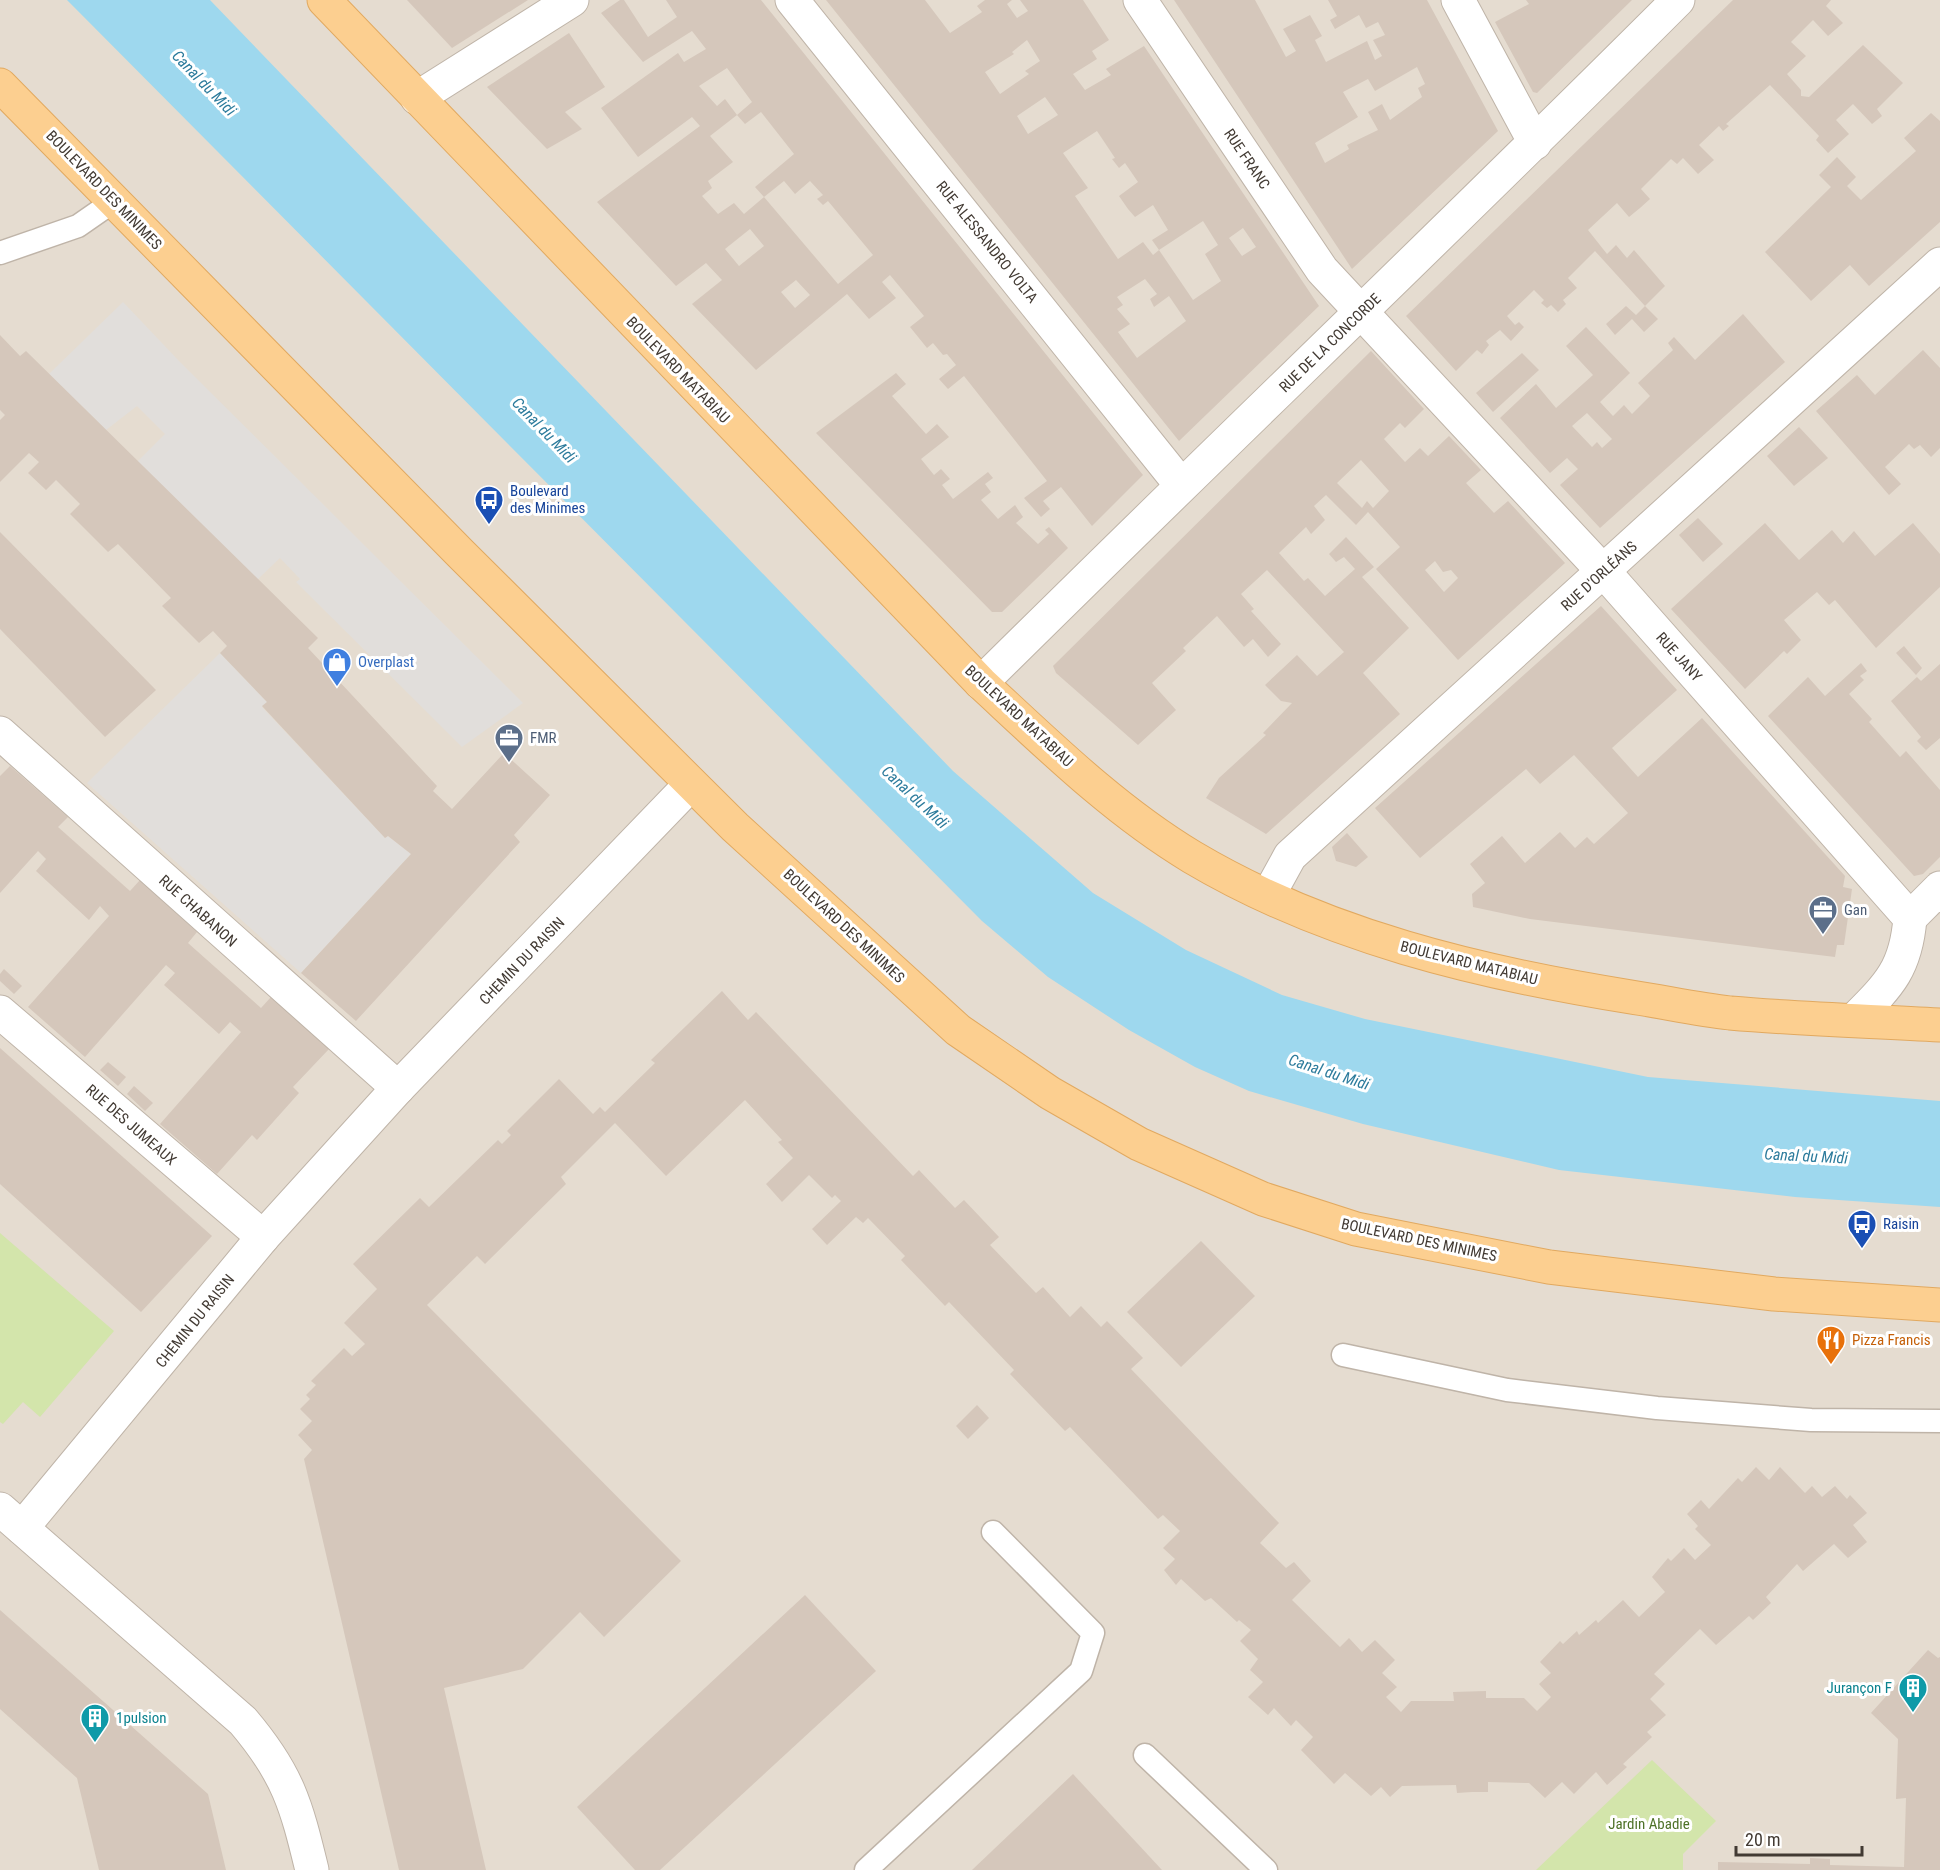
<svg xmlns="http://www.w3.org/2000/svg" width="1940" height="1870" font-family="'Roboto Condensed',sans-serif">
	<rect width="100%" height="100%" fill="#f1eae2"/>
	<rect fill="#e5dcd0" x="0" y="0" width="1940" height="1870"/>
	<g fill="#d3e5ab">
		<path d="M0 1233 114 1331 40 1417 23 1402 3 1424 0 1422Z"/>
		<path d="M1652 1760 1716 1821 1683 1854V1870H1536Z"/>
	</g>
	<g fill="#e1dedb">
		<path d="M123 302 180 362 523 703 462 747 296 582 300 579 280 558 257 580 137 462 165 434 137 406 106 430 49 374Z"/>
		<path d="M220 653 267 702 262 707 385 838 388 836 411 854 301 973 87 783Z"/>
	</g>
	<path fill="#9ed8ee" d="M67 0H210L953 771 1093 893 1186 950 1282 995 1365 1019 1648 1077 1940 1101V1207L1795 1197 1559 1170 1363 1124 1249 1091 1195 1067 1129 1030 1048 977 982 921Z"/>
	<g fill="#d5c7bb" fill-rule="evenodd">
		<path d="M407 0H528L452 48Z"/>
		<path d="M620 0H624L648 37 677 17 666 0H761L1143 475 1092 526 1061 487 1043 501 1050 509 1041 517 1024 498 1047 481 964 376 948 389 939 379 956 365 947 354 943 355 933 343 927 348 910 327 924 316 890 275 882 282 896 298 869 319 847 294 756 370 692 304 722 280 706 263 676 286 597 202 700 126 692 117 638 157 601 108 678 53 684 62 706 49 692 31 643 62 601 13ZM727 68 752 102 737 115 745 124 761 112 794 154 755 187 764 197 784 181 795 194 810 181 823 195 817 199 823 205 828 201 873 255 838 284 764 197 744 214 734 203 718 214 702 196 712 188 708 181 733 162 710 136 737 115 725 99 717 106 699 86ZM750 229 764 246 739 266 725 249ZM796 280 810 295 795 308 781 292Z"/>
		<path d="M826 0H925L950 33 982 12 977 6 985 0H1012L1007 4 1017 18 1028 11 1020 0H1083L1109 40 1092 51 1097 59 1073 74 1085 90 1111 75 1106 69 1144 46 1319 306 1179 441ZM1027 40 1040 61 1025 71 1029 74 1000 94 985 72 1014 54 1012 52ZM1045 97 1058 115 1028 134 1017 116ZM1097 131 1115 158 1112 159 1119 168 1125 163 1138 182 1119 196 1128 209 1135 217 1153 205 1168 230 1152 240 1159 250 1153 255 1143 242 1118 259 1075 196 1088 188 1063 153ZM1203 221 1218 245 1205 254 1221 281 1193 300 1159 250ZM1243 228 1256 247 1242 256 1229 238ZM1145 279 1157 294 1150 299 1154 307 1169 296 1186 321 1137 358 1118 332 1130 324 1117 309 1123 305 1117 297Z"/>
		<path d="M1174 0H1255L1286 57 1296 51 1283 29 1310 15 1322 36 1315 40 1326 62 1367 41 1375 60 1382 56 1373 40 1385 35 1378 22 1366 28 1359 15 1335 29 1330 20 1337 16 1328 0H1427L1498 131 1352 269ZM1417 67 1425 84 1418 88 1422 97 1390 120 1382 104 1368 112 1378 130 1347 145 1349 149 1325 163 1315 143 1358 117 1343 92 1368 79 1375 91Z"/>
		<path d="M1526 0H1632L1537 93 1533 92 1495 22 1529 4Z"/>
		<path d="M1733 0H1831L1826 6 1843 23 1828 36 1813 20 1791 42 1806 56 1787 74 1801 90V96L1809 97 1863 45 1903 83 1877 109 1882 116 1872 124 1853 104 1836 120 1849 134 1828 153 1816 140 1819 136 1770 85 1726 124 1729 126 1723 131 1719 126 1699 145 1714 160 1698 174 1683 158 1677 164 1671 159 1641 189 1650 199 1640 208 1629 217 1617 203 1588 230 1607 254 1616 245 1627 258 1634 250 1665 286 1645 306 1658 319 1644 332 1632 319 1615 335 1606 324 1626 306 1636 315 1645 306 1595 251 1568 278 1577 288 1563 300 1566 304 1558 312 1551 305 1547 308 1541 303 1544 300 1534 290 1507 316 1515 325 1519 322 1524 327 1511 341 1500 330 1486 341 1489 345 1482 354 1477 350 1456 371 1406 316Z"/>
		<path d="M569 33 605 87 565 112 582 129 547 149 487 87Z"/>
		<path d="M1931 113 1940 121V222L1869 286 1850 265 1811 301 1765 252 1831 187 1819 175 1837 157 1856 177 1847 186 1861 200 1916 151 1904 138Z"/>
		<path d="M1743 314 1785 362 1600 528 1560 485 1578 469 1567 458 1550 473 1500 418 1536 384 1556 408 1593 375 1566 346 1586 327 1630 373 1600 402 1613 416 1624 405 1632 414 1650 396 1638 383 1673 350 1668 343 1674 337 1695 360ZM1587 413 1612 439 1602 448 1597 442 1592 447 1572 426Z"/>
		<path d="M0 335 20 356 26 351 318 638 308 648 437 786 433 791 452 809 504 753 550 795 514 835 520 842 356 1021 301 973 411 854 388 836 385 838 262 706 267 702 220 653 227 646 213 631 199 643 162 606 171 598 118 544 108 552 70 514 80 504 56 480 46 490 28 473 39 462 29 453 0 482V420L5 415 0 410Z"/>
		<path d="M1923 350 1940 368V448L1931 457 1920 445 1914 449 1909 444 1885 467 1901 484 1889 495 1816 411 1857 375 1875 395Z"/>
		<path d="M1371 351 1424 409 1405 428 1400 423 1384 439 1405 462 1420 448 1428 456 1449 436 1481 470 1466 483 1494 513 1508 501 1565 563 1458 660 1376 569 1400 547 1368 512 1356 525 1326 495 1314 506 1325 520 1311 534 1306 527 1279 553 1304 581 1308 578 1325 596 1355 569 1344 557 1336 562 1329 554 1346 537 1374 567 1362 577 1409 628 1363 673 1400 714 1266 834 1206 798 1219 778 1266 735 1263 733 1292 703 1281 701 1265 685 1297 655 1317 676 1344 652 1267 570 1241 594 1254 609 1251 611 1281 644 1268 657 1253 639 1244 647 1217 616 1183 648 1186 651 1152 683 1176 710 1138 745 1056 673 1053 666ZM1361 460 1389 491 1373 508 1367 501 1362 508 1337 483ZM1435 561 1443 572 1451 570 1458 578 1444 592 1425 570Z"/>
		<path d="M1522 353 1539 370 1493 412 1476 393Z"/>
		<path d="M896 373 906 384 892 396 926 434 937 424 949 437 921 459 934 475 941 469 950 479 942 485 953 499 988 472 993 478 985 484 991 492 981 500 998 519 1015 505 1023 517 1016 523 1038 544 1049 534 1045 530 1049 527 1068 548 1002 612H992L816 433Z"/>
		<path d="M1799 427 1828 458 1794 486 1767 456Z"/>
		<path d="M1698 518 1723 544 1703 562 1679 535Z"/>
		<path d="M1765 523 1799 560 1832 530 1843 543 1854 531 1875 556 1913 523 1940 554V587L1876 648 1835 600 1829 605 1817 592 1784 620 1801 640 1787 654 1784 651 1745 689 1671 609Z"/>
		<path d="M0 532 156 690 105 737 0 629Z"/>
		<path d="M1601 606 1677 690 1612 748 1638 777 1702 718 1845 876 1843 887 1852 889 1844 945H1837L1835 957 1530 919 1473 907 1472 894 1485 883 1470 864 1502 836 1525 863 1560 832 1575 848 1587 837 1594 844 1628 813 1574 755 1540 784 1526 769 1420 858 1375 808Z"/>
		<path d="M1904 646 1922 668 1916 675 1896 653Z"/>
		<path d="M1861 663 1867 671 1860 676 1864 680 1849 694 1872 719 1869 722 1900 757 1906 751 1940 790V857L1923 874 1914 876 1768 716 1808 677 1825 696Z"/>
		<path d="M1940 664V738L1926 750 1917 741 1921 737 1891 701 1917 677 1921 681Z"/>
		<path d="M10 766 68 817 58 827 130 891 140 880 197 932 188 943 261 1008 271 997 329 1049 293 1087 299 1093 257 1140 252 1135 217 1174 160 1124 241 1032 230 1022 219 1034 164 985 175 973 166 965 85 1057 28 1007 109 916 100 906 89 920 36 871 46 859 38 851 0 893V776Z"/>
		<path d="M1347 833 1368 857 1356 867 1336 861 1332 847Z"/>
		<path d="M4 969 22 986 14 994 0 981V974Z"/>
		<path d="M722 991 748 1020 756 1012 913 1176 919 1170 955 1208 964 1200 999 1237 990 1245 1036 1293 1043 1287 1070 1317 1081 1306 1101 1327 1107 1321 1143 1358 1131 1369 1279 1523 1260 1543 1286 1568 1294 1562 1311 1581 1292 1600 1340 1647 1349 1638 1362 1652 1375 1640 1395 1660 1382 1673 1397 1687 1386 1697 1401 1712 1411 1701H1454L1453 1692 1486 1691V1698H1524L1537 1711 1551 1697 1539 1684 1551 1673 1540 1662 1560 1641 1563 1644 1577 1631 1579 1635 1596 1620 1598 1623 1623 1600 1639 1617 1665 1592 1652 1577 1668 1558 1671 1561 1684 1548 1695 1560 1711 1545 1695 1529 1698 1526 1687 1514 1701 1500 1709 1509 1738 1478 1742 1482 1756 1467 1769 1480 1780 1467 1805 1493 1812 1486 1822 1497 1835 1486 1847 1499 1850 1495 1867 1513 1853 1525 1867 1542 1848 1558 1834 1544 1803 1571 1797 1564 1766 1597 1771 1603 1753 1620 1749 1616 1716 1645 1700 1629 1654 1674 1665 1684 1650 1699 1666 1715 1647 1732 1652 1737 1623 1764 1627 1767 1607 1785 1596 1772 1574 1794 1562 1782 1545 1798 1529 1783 1488 1782V1792H1472L1457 1793 1456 1785 1402 1786 1390 1797 1381 1787 1371 1796 1345 1773 1334 1784 1301 1750 1313 1737 1296 1720 1291 1726 1274 1708 1268 1715 1248 1697 1263 1682 1250 1670 1258 1659 1240 1641 1251 1630 1239 1620 1237 1622 1211 1598 1205 1601 1181 1579 1176 1585 1164 1570 1175 1559 1163 1548 1180 1531 1163 1515 1158 1519 1070 1427 1065 1431 1010 1374 1014 1370 949 1302 945 1306 901 1260 905 1256 868 1218 863 1223 856 1217 827 1245 812 1229 841 1201 835 1195 832 1198 809 1175 782 1202 766 1184 793 1158 778 1142 782 1140 745 1100 666 1176 615 1123 561 1177 566 1184 485 1264 477 1256 427 1305 681 1561 604 1637 580 1612 523 1669 444 1688 486 1870H399L304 1459 312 1450 298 1435 312 1421 300 1409 310 1399 306 1395 316 1385 311 1381 344 1348 352 1356 365 1344 344 1323 377 1289 353 1264 420 1198 429 1207 498 1140 502 1144 511 1135 507 1131 559 1079 593 1114 600 1107 605 1112 655 1063 651 1060Z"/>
		<path d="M0 1048 212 1236 141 1312 0 1184Z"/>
		<path d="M108 1062 126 1077 118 1086 100 1070Z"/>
		<path d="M134 1086 153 1103 145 1111 127 1094Z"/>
		<path d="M1201 1241 1255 1296 1181 1367 1127 1312Z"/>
		<path d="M977 1405 989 1418 968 1439 956 1426Z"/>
		<path d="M805 1595 876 1671 660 1870H635L577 1807Z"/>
		<path d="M0 1610 208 1794 226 1870H99L77 1778 0 1709Z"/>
		<path d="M1928 1650 1938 1658 1940 1657V1870H1718V1862L1810 1864V1858L1830 1859V1865L1904 1867 1906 1798 1896 1799 1898 1739 1871 1713Z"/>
		<path d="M1073 1774 1162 1870H972Z"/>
	</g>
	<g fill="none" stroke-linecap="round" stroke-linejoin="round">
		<g stroke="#bfb4a8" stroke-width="25">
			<g id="service">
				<path d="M0 253 78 226 114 201"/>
				<path d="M1343 1355 1507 1390 1657 1408 1811 1420 1940 1421"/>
				<path d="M1145 1755 1266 1870"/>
				<path d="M866 1870 1081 1671 1093 1633 993 1532"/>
			</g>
		</g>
		<g stroke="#bfb4a8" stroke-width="35">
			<g id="minor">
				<path d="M792 0 1181 485"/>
				<path d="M1140 0 1322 270 1614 583 1910 918C1906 969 1889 985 1854 1020"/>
				<path d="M1458 0 1535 143"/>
				<path d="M417 98 572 0"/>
				<path d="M0 733 398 1088"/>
				<path d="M1268 896 1290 856 1940 264"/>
				<path d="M1910 918 1940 888"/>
				<path d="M0 1012 263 1237"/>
				<path d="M0 1509 243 1721C288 1774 296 1804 312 1870"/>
				<path d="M22 1528 263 1237 398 1088 691 784"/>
			</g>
		</g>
		<g stroke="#bfb4a8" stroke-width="35">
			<path id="tertiary" d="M981 683C1212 454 1448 230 1678 0"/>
		</g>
		<g stroke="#e1a960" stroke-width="35">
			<g id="primary">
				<path d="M324 0 981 683C1048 745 1114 810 1192 857 1325 936 1480 973 1631 997 1664 1002 1697 1009 1730 1013 1799 1019 1870 1021 1940 1025"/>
				<path d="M0 85 460 553 735 827 958 1030 1050 1093 1139 1144 1263 1199 1356 1229 1549 1267 1774 1294 1940 1305"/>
			</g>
		</g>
		<use href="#service" stroke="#fff" stroke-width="22"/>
		<use href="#minor" stroke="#fff" stroke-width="33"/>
		<use href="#tertiary" stroke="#fff" stroke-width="33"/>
		<use href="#primary" stroke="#fccf90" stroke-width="33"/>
	</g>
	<defs>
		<g id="bus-pin" transform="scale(1.5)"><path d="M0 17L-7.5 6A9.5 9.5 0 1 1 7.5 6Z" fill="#1a4fb4" stroke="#fff"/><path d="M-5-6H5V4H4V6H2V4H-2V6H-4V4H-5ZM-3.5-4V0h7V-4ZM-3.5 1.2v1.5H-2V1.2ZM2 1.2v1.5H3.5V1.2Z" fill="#fff"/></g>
		<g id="shop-pin" transform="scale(1.5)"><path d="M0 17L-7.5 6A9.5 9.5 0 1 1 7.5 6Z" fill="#3f7fe0" stroke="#fff"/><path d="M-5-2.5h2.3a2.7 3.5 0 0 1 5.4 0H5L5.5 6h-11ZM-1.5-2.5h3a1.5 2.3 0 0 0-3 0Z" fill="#fff"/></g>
		<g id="office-pin" transform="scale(1.5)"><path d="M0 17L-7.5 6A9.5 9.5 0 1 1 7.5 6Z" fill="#5c6f8a" stroke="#fff"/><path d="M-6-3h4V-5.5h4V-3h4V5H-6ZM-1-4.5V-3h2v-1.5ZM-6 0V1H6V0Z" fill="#fff"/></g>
		<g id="restaurant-pin" transform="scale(1.5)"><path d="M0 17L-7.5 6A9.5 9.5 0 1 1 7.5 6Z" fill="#e8710a" stroke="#fff"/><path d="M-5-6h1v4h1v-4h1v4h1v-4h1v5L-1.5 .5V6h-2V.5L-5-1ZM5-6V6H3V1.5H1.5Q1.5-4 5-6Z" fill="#fff"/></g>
		<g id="building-pin" transform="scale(1.5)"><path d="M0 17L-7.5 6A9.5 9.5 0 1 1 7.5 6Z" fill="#0f9aa8" stroke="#fff"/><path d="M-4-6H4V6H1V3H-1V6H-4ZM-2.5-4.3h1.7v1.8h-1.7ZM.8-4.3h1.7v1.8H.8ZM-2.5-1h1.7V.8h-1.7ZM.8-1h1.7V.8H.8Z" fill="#fff"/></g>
	</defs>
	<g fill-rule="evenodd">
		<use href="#bus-pin" x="489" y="500"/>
		<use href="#shop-pin" x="337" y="662"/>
		<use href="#office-pin" x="509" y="738"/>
		<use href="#office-pin" x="1823" y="910"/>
		<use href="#bus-pin" x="1862" y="1224"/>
		<use href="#restaurant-pin" x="1831" y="1340"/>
		<use href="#building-pin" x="1913" y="1688"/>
		<use href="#building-pin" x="95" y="1718"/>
	</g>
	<g text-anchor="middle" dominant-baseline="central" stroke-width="6" stroke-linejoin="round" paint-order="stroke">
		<g font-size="15" fill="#423a33" stroke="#fff">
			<text transform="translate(1247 159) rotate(56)">RUE FRANC</text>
			<text transform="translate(104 190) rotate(46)">BOULEVARD DES MINIMES</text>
			<text transform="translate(987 242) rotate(51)">RUE ALESSANDRO VOLTA</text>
			<text transform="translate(1330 343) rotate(-44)">RUE DE LA CONCORDE</text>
			<text transform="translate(678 370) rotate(46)">BOULEVARD MATABIAU</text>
			<text transform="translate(1599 576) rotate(-42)">RUE D'ORLÉANS</text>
			<text transform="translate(1679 657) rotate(48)">RUE JANY</text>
			<text transform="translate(1019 716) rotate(43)">BOULEVARD MATABIAU</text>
			<text transform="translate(198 911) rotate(42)">RUE CHABANON</text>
			<text transform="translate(844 926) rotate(43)">BOULEVARD DES MINIMES</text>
			<text transform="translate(522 961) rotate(-46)">CHEMIN DU RAISIN</text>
			<text transform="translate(1469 963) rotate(14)">BOULEVARD MATABIAU</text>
			<text transform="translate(131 1125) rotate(41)">RUE DES JUMEAUX</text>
			<text transform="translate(1419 1240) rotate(12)">BOULEVARD DES MINIMES</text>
			<text transform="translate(195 1321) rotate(-51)">CHEMIN DU RAISIN</text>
		</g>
		<g font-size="15" fill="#164399" stroke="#fff" text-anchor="start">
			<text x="510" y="491">Boulevard<tspan x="510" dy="17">des Minimes</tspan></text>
			<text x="1883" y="1224">Raisin</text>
		</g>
		<g font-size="15" fill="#366cbe" stroke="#fff" text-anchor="start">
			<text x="358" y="662">Overplast</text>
		</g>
		<g font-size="15" fill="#4e5e75" stroke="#fff" text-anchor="start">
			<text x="530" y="738">FMR</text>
			<text x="1844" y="910">Gan</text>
		</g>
		<g font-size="15" fill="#c56008" stroke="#fff" text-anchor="start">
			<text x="1852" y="1340">Pizza Francis</text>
		</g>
		<g font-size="15" fill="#0d838f" stroke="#fff" text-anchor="end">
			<text x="1892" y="1688">Jurançon F</text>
			<text x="116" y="1718" text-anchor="start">1pulsion</text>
		</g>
		<g font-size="15" fill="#4e7228" stroke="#fff">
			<text x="1649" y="1824">Jardin Abadie</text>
		</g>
		<g font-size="16" font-style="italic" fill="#2c7b9c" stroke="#fff">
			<text transform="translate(204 83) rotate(46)">Canal du Midi</text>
			<text transform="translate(544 430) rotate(46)">Canal du Midi</text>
			<text transform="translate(915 797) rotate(43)">Canal du Midi</text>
			<text transform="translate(1329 1072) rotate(18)">Canal du Midi</text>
			<text transform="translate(1806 1156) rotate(3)">Canal du Midi</text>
		</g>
	</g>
	<path d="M1736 1846v9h126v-9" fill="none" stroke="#423a33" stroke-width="3"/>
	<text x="1745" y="1846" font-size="18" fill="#423a33" stroke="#ffffff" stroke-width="4.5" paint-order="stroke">20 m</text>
</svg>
